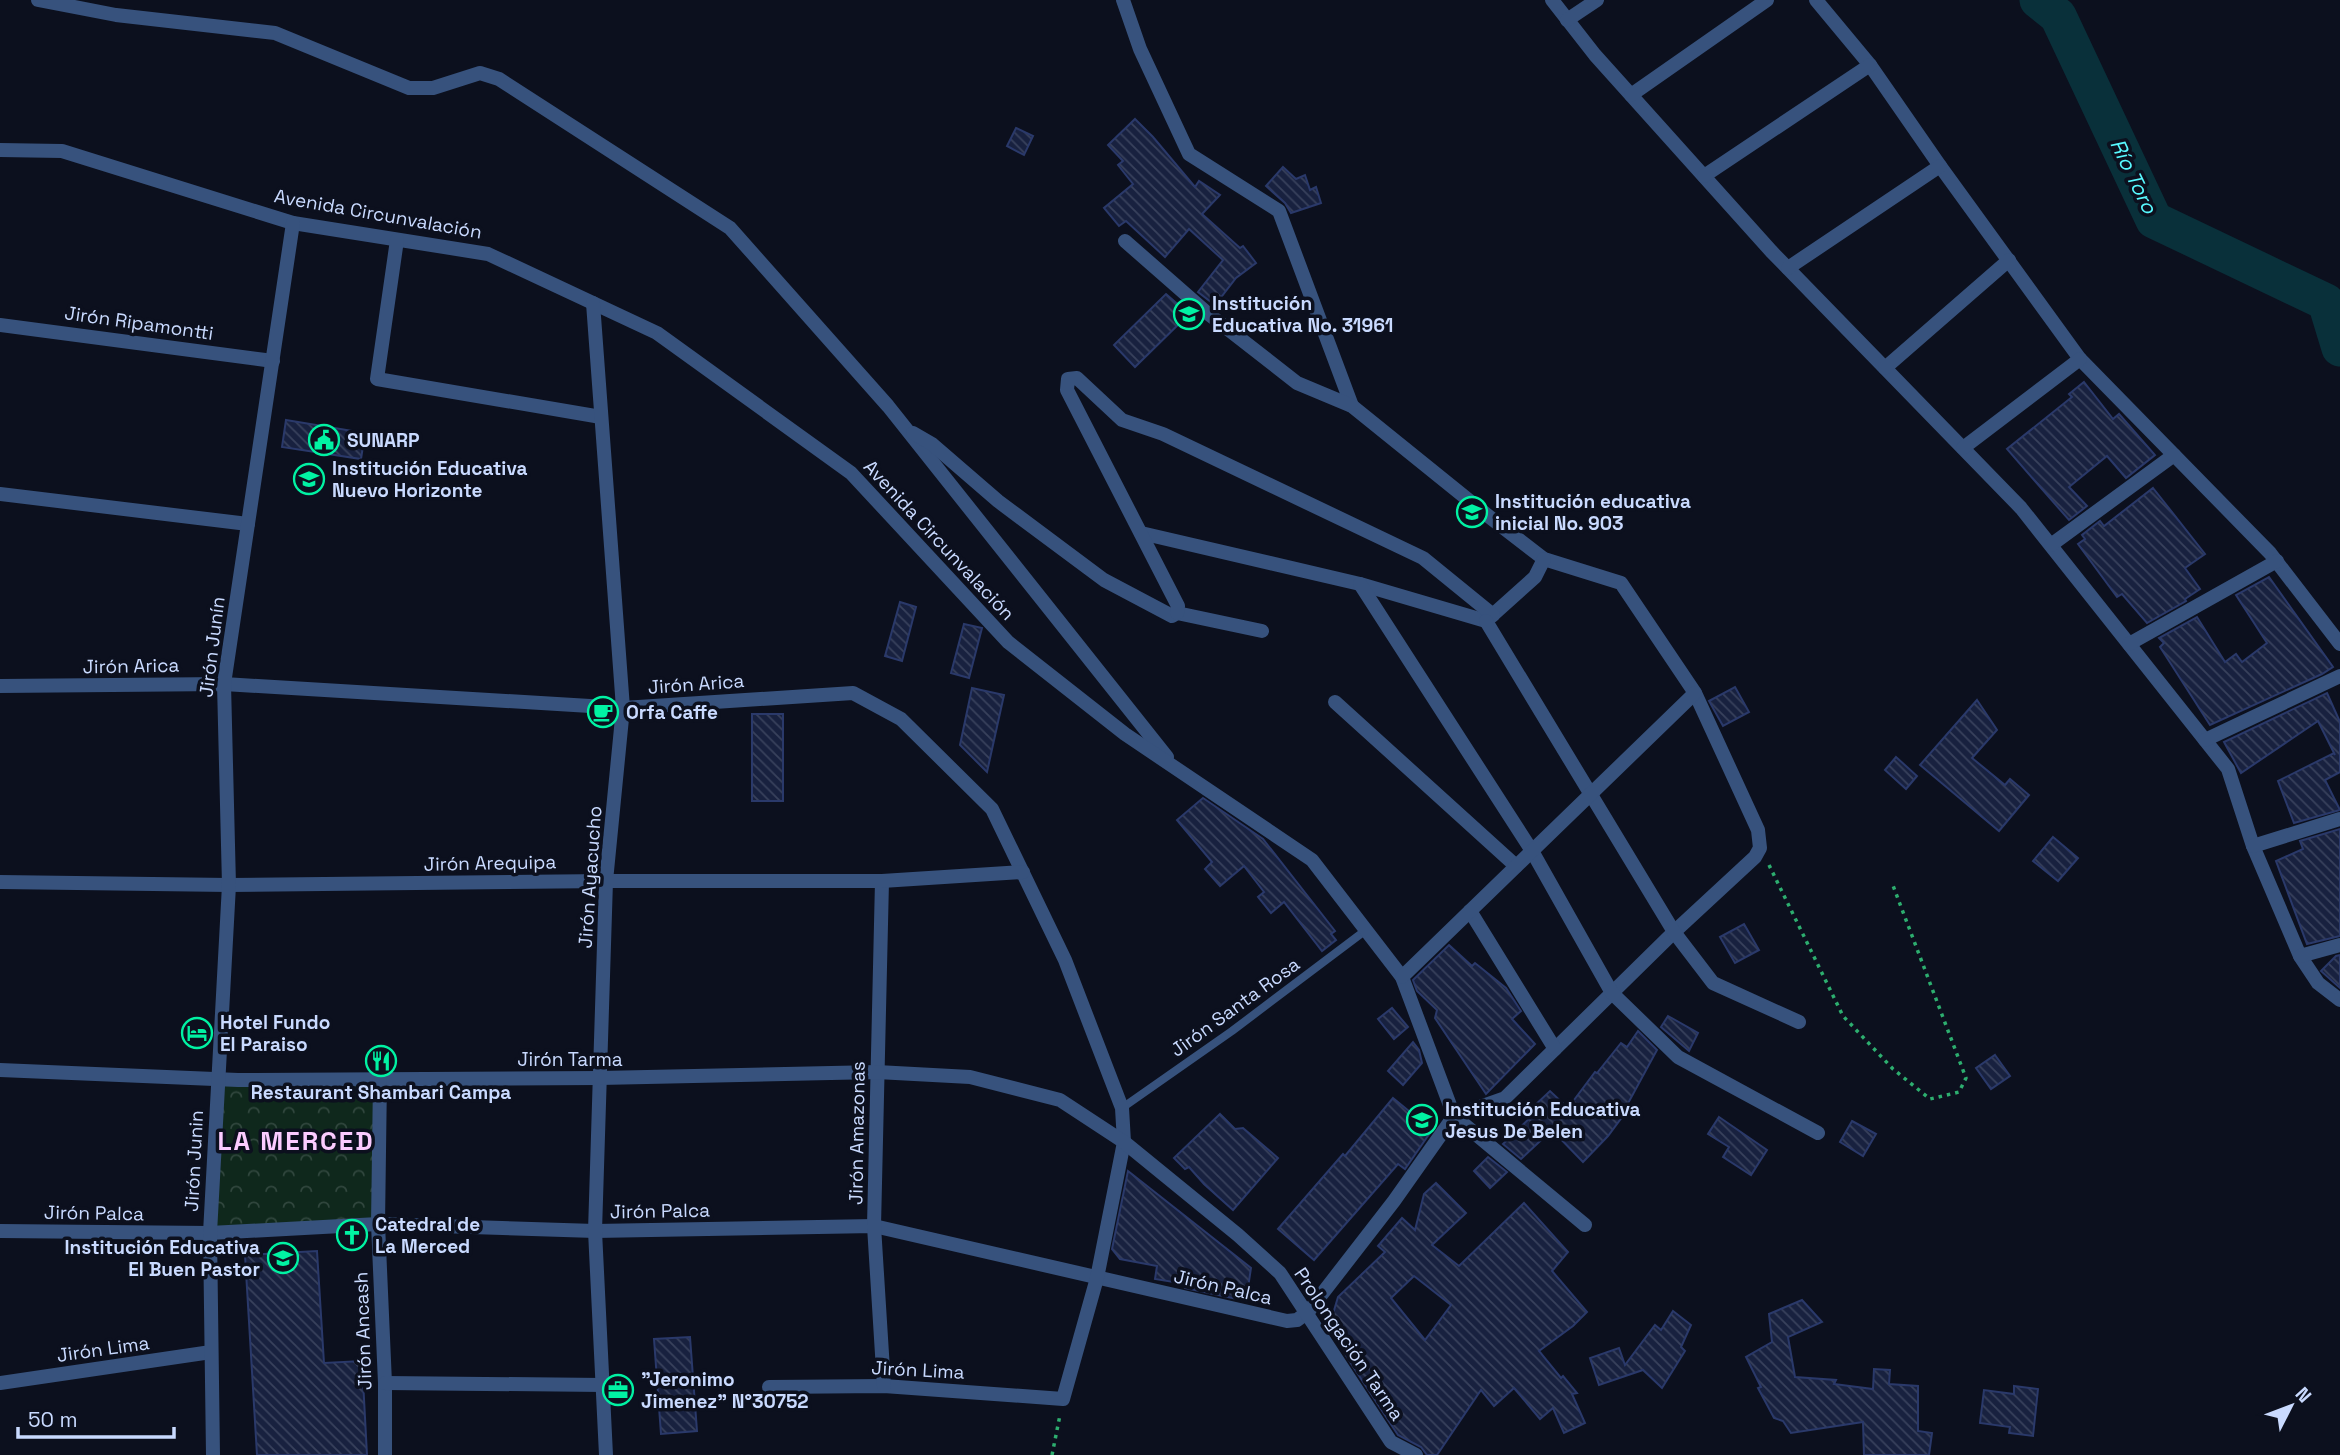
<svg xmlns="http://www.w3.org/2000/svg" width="2340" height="1455" font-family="'Space Grotesk',sans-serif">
	<defs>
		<pattern id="park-crowns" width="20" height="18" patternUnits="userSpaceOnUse" patternTransform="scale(1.75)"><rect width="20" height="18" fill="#0f281c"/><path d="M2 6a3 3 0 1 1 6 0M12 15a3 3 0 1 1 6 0" fill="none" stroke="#31473e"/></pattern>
		<pattern id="building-back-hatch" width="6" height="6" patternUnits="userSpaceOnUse" patternTransform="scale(1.75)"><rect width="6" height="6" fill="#18213f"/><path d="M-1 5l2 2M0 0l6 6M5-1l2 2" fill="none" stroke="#38415c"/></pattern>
	</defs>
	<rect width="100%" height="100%" fill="#0c101e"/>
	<path fill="url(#park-crowns)" d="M218 1079H380L378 1224 210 1233Z"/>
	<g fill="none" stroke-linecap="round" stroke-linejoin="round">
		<path stroke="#09303a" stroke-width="37" d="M2038 0 2058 16 2154 220 2326 302 2340 348"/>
	</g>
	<g fill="url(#building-back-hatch)" stroke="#2a396a" stroke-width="2" fill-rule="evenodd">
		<path d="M1135 119 1153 137 1195 187 1199 181 1220 195 1202 214 1240 248 1243 246 1256 263 1236 278 1215 305 1198 292 1223 260 1189 229 1165 257 1126 221 1119 226 1104 208 1133 184 1118 165 1123 161 1108 145Z"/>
		<path d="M1016 128 1033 136 1024 155 1007 146Z"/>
		<path d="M1283 167 1296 179 1305 175 1310 190 1316 187 1321 203 1291 213 1285 203 1266 186Z"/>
		<path d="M1166 294 1189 314 1135 367 1114 345Z"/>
		<path d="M2084 382 2113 419 2119 414 2155 455 2126 478 2107 456 2069 487 2087 506 2069 520 2007 449 2072 397 2069 394Z"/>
		<path d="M286 420 365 433 361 459 282 447Z"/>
		<path d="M2153 488 2205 554 2185 568 2200 589 2185 599 2186 601 2147 623 2122 594 2117 597 2078 544 2085 539 2082 535 2100 521 2104 526Z"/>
		<path d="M2269 577 2333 667 2322 674 2210 725 2160 647 2164 643 2159 638 2197 617 2225 662 2236 654 2242 662 2267 643 2236 595Z"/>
		<path d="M900 602 916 607 902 661 885 656Z"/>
		<path d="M964 624 982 628 969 678 951 673Z"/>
		<path d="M1735 687 1749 712 1723 726 1709 701Z"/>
		<path d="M972 688 1004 695 987 772 960 745Z"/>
		<path d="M2327 693 2340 722V772L2325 780 2340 810 2294 823 2278 781 2334 753 2335 755 2318 721 2241 773 2224 742Z"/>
		<path d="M1977 700 1997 730 1972 758 2005 785 2010 779 2029 795 1999 831 1920 765Z"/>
		<rect x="752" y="714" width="31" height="87"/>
		<path d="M1896 757 1917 776 1906 789 1885 770Z"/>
		<path d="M1203 798 1263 839 1335 931 1331 934 1336 940 1322 951 1284 902 1271 913 1258 897 1264 892 1244 866 1220 886 1205 869 1212 862 1177 820Z"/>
		<path d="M2340 829V936L2307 944 2276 861 2303 849 2300 841Z"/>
		<path d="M2053 837 2078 858 2058 881 2033 861Z"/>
		<path d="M1744 924 1759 950 1735 963 1720 937Z"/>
		<path d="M1449 945 1472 966 1475 963 1506 988 1521 1011 1512 1019 1535 1044 1486 1094 1435 1018 1437 1010 1417 991 1413 980Z"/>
		<path d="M2340 955V988L2321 971 2336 956Z"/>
		<path d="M1392 1008 1408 1027 1394 1039 1378 1019Z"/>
		<path d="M1668 1016 1698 1033 1689 1051 1661 1027Z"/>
		<path d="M1638 1031 1657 1050 1626 1107 1628 1109 1608 1136 1583 1162 1552 1130 1521 1159 1503 1144 1537 1111 1533 1107 1550 1091 1568 1108 1595 1072 1597 1073 1621 1043 1627 1047Z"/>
		<path d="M1413 1042 1419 1050 1422 1063 1403 1085 1388 1071Z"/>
		<path d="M1995 1055 2010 1076 1991 1089 1976 1068Z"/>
		<path d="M1393 1098 1432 1130 1405 1169 1398 1164 1314 1260 1278 1229 1343 1154 1345 1156Z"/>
		<path d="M1220 1114 1235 1129 1243 1128 1278 1158 1233 1210 1204 1184 1189 1167 1185 1169 1174 1158Z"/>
		<path d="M1719 1117 1767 1150 1751 1175 1723 1157 1729 1147 1708 1134Z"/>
		<path d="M1852 1121 1876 1134 1863 1156 1840 1142Z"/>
		<path d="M1488 1157 1507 1172 1490 1188 1474 1171Z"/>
		<path d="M1128 1171 1251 1268 1247 1294 1243 1293 1242 1300 1185 1288 1186 1284 1155 1279 1157 1266 1120 1259 1112 1249Z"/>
		<path d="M1436 1183 1466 1213 1432 1245 1459 1266 1524 1203 1568 1252 1552 1271 1587 1312 1573 1326 1539 1351 1561 1378 1563 1376 1577 1393 1572 1394 1585 1423 1564 1433 1553 1408 1540 1419 1514 1388 1494 1406 1481 1390 1437 1455H1427L1421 1447 1398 1435 1350 1362 1344 1352 1348 1349 1333 1314 1338 1297 1385 1252 1378 1246 1402 1218 1415 1230 1424 1194ZM1414 1276 1451 1305 1425 1340 1391 1298Z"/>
		<path d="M317 1251 324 1363 362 1361 367 1455H257L245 1255Z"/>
		<path d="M1802 1300 1822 1322 1788 1337 1795 1377 1836 1380 1834 1384 1873 1389 1874 1369 1890 1370 1889 1384 1918 1386V1431L1932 1433 1929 1455H1864L1863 1422 1791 1433 1783 1421 1774 1418 1758 1388 1761 1387 1746 1357 1772 1342 1769 1314Z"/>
		<path d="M1673 1311 1691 1325 1681 1347 1685 1351 1662 1388 1643 1370 1599 1385 1590 1358 1619 1348 1625 1365 1655 1325 1661 1330Z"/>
		<path d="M690 1337 697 1431 661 1434 654 1339Z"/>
		<path d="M2014 1386 2038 1389 2033 1436 2009 1433 2010 1427 1980 1423 1984 1390 2014 1394Z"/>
	</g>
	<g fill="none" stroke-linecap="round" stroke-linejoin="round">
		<g stroke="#2dae6f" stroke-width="3.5" stroke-dasharray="3.5 5" stroke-linecap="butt">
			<path d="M1769 865 1843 1016 1893 1069 1930 1099 1959 1092 1966 1078 1892 883"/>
			<path d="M1052 1455 1060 1415"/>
		</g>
		<path stroke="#37527d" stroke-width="8" d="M1122 1108 1232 1031 1366 930"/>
		<g stroke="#37527d" stroke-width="14">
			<path d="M38 0 116 15 275 33 409 88H433L480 73 499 79 730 228 888 406 1167 757"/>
			<path d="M1123 0 1140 49 1189 154 1279 211 1352 406"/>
			<path d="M1552 0 1595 55 1771 251 2021 508 2228 769 2253 846 2300 956 2318 983 2340 1000"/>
			<path d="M1816 0 1870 65 1940 166 2080 359 2270 553 2340 644"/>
			<path d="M1567 20 1597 0"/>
			<path d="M1631 95 1767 0"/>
			<path d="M0 150 62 151 293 223 488 254 657 333 851 473 1008 642 1125 734 1312 860 1402 977 1454 1116 1394 1201 1308 1312 1297 1320 1287 1321 874 1226 595 1231 378 1224 210 1233 0 1231"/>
			<path d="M1704 176 1870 65"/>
			<path d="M397 240 377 379 601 417"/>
			<path d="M1125 241 1206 312 1297 383 1352 406 1487 515 1544 559 1621 583 1695 693 1758 830 1760 848 1755 857 1674 932 1505 1098 1454 1116"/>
			<path d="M1788 268 1940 166"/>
			<path d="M593 303 623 708 606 881 595 1231 606 1455"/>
			<path d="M0 325 273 361"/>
			<path d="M1885 368 2009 260"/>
			<path d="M913 433 932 444 998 501 1104 580 1172 616 1177 613 1262 631"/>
			<path d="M1963 448 2080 359"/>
			<path d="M0 494 248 524"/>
			<path d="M1141 533 1360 584 1486 621 1535 577 1544 559"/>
			<path d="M2051 545 2174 455"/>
			<path d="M1360 584 1532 851 1612 993 1678 1057 1818 1133"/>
			<path d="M1177 613 1178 606 1067 390 1068 379 1077 378 1122 420 1163 434 1423 558 1493 615"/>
			<path d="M1486 621 1674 932 1713 983 1799 1022"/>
			<path d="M2129 644 2277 561"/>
			<path d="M0 686 224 684 623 708 853 693 901 719 992 809 1065 960 1122 1108 1124 1142 1097 1278 1063 1399 884 1386 769 1387"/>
			<path d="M1335 702 1516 866"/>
			<path d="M2205 740 2340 676"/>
			<path d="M2253 846 2340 819"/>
			<path d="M882 881 874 1226 884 1386"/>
			<path d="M0 882 229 885 606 881H882L1023 872"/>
			<path d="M1470 911 1555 1049"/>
			<path d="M2300 956 2340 945"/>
			<path d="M1402 977 1695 693"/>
			<path d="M0 1070 238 1080 600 1078 877 1072 970 1077 1060 1100 1124 1142 1238 1235 1280 1273 1391 1442 1416 1455"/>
			<path d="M380 1079 378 1224 385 1383V1455"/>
			<path d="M1454 1116 1585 1225"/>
			<path d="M0 1383 211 1352"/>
			<path d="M385 1383 604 1385"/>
			<path d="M213 1455 210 1233 229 885 224 684 293 223"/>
		</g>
	</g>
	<defs>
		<g id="school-ring" transform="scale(1.575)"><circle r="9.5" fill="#0c101e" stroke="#01f2a3" stroke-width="1.5"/><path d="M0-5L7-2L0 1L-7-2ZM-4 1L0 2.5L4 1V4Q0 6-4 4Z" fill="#01f2a3"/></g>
		<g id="civic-ring" transform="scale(1.575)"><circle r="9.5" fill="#0c101e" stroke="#01f2a3" stroke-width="1.5"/><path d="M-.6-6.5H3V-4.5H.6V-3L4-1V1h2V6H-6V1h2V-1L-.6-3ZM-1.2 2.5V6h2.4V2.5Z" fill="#01f2a3"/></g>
		<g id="cafe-ring" transform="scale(1.575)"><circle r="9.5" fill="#0c101e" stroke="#01f2a3" stroke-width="1.5"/><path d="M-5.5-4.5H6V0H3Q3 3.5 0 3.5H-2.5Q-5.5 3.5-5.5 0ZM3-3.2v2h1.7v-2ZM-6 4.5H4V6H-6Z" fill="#01f2a3"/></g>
		<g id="hotel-ring" transform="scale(1.575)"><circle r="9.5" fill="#0c101e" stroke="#01f2a3" stroke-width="1.5"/><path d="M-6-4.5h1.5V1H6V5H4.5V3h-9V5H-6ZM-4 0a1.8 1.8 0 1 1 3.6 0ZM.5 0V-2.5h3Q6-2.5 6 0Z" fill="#01f2a3"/></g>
		<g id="restaurant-ring" transform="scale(1.575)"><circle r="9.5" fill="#0c101e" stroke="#01f2a3" stroke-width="1.5"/><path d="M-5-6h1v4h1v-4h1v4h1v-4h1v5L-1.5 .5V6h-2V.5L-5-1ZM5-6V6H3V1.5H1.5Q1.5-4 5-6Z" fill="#01f2a3"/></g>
		<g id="church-ring" transform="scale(1.575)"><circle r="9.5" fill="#0c101e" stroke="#01f2a3" stroke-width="1.5"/><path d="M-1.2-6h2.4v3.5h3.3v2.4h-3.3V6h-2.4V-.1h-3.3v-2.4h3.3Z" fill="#01f2a3"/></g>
		<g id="office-ring" transform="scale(1.575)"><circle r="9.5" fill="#0c101e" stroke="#01f2a3" stroke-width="1.5"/><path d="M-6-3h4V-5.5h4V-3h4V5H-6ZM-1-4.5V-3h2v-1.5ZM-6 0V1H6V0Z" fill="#01f2a3"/></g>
	</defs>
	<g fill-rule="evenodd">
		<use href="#school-ring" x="1189" y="314"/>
		<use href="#civic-ring" x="324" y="440"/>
		<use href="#school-ring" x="309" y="479"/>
		<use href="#school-ring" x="1472" y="512"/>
		<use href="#cafe-ring" x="603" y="712"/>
		<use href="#hotel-ring" x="197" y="1033"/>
		<use href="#restaurant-ring" x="381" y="1061"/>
		<use href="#school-ring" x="1422" y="1120"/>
		<use href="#church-ring" x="352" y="1235"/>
		<use href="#school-ring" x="283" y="1258"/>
		<use href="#office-ring" x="618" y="1390"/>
	</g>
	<g text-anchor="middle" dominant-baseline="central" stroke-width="7" stroke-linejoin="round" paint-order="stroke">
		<g font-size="19" fill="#c9daff" stroke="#0c101e">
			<text transform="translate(378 214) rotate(10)">Avenida Circunvalación</text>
			<text transform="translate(139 323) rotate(8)">Jirón Ripamontti</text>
			<text transform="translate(939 540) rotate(47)">Avenida Circunvalación</text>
			<text transform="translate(212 647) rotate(-83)">Jirón Junín</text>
			<text transform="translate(131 666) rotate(-1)">Jirón Arica</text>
			<text transform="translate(696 684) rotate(-4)">Jirón Arica</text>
			<text transform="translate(490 863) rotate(-1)">Jirón Arequipa</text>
			<text transform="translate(590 877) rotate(-86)">Jirón Ayacucho</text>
			<text transform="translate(1235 1007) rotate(-36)">Jirón Santa Rosa</text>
			<text x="570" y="1059">Jirón Tarma</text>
			<text transform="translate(857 1133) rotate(-89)">Jirón Amazonas</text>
			<text transform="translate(194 1161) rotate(-87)">Jirón Junin</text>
			<text transform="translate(660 1211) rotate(-1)">Jirón Palca</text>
			<text transform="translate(94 1213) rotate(1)">Jirón Palca</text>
			<text transform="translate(1223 1287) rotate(13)">Jirón Palca</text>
			<text transform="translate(363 1331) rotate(-92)">Jirón Ancash</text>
			<text transform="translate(1349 1344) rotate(56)">Prolongación Tarma</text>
			<text transform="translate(103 1349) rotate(-8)">Jirón Lima</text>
			<text transform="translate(918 1370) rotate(3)">Jirón Lima</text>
		</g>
		<g font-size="19" font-weight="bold" fill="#c9daff" stroke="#0c101e" text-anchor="start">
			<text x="1212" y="303">Institución<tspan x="1212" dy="22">Educativa No. 31961</tspan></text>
			<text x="347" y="440">SUNARP</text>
			<text x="332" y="468">Institución Educativa<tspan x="332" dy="22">Nuevo Horizonte</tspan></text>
			<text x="1495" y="501">Institución educativa<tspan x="1495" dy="22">inicial No. 903</tspan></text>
			<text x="626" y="712">Orfa Caffe</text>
			<text x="220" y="1022">Hotel Fundo<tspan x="220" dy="22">El Paraiso</tspan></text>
			<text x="381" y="1092" text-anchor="middle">Restaurant Shambari Campa</text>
			<text x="1445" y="1109">Institución Educativa<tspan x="1445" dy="22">Jesus De Belen</tspan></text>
			<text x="375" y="1224">Catedral de<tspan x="375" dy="22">La Merced</tspan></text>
			<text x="260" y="1247" text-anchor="end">Institución Educativa<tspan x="260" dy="22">El Buen Pastor</tspan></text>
			<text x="641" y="1379">"Jeronimo<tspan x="641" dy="22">Jimenez" N°30752</tspan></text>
		</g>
		<g font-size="21" font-style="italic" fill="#57f8fe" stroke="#0c101e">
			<text transform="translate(2134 176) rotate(64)">Río Toro</text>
		</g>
		<g font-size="26" font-weight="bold" letter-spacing="2" fill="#fbcbff" stroke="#0c101e">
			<text x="296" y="1141">LA MERCED</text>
		</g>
	</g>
	<g transform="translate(2291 1406) rotate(48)" stroke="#0c101e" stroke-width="5" paint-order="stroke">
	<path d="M0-5L12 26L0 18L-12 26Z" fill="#c9daff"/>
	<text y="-10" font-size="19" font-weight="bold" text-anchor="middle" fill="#c9daff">N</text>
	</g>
	<path d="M18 1427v10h156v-10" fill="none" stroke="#c9daff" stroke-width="3.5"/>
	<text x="28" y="1427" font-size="21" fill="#c9daff" stroke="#0c101e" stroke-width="5" paint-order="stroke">50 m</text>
</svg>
